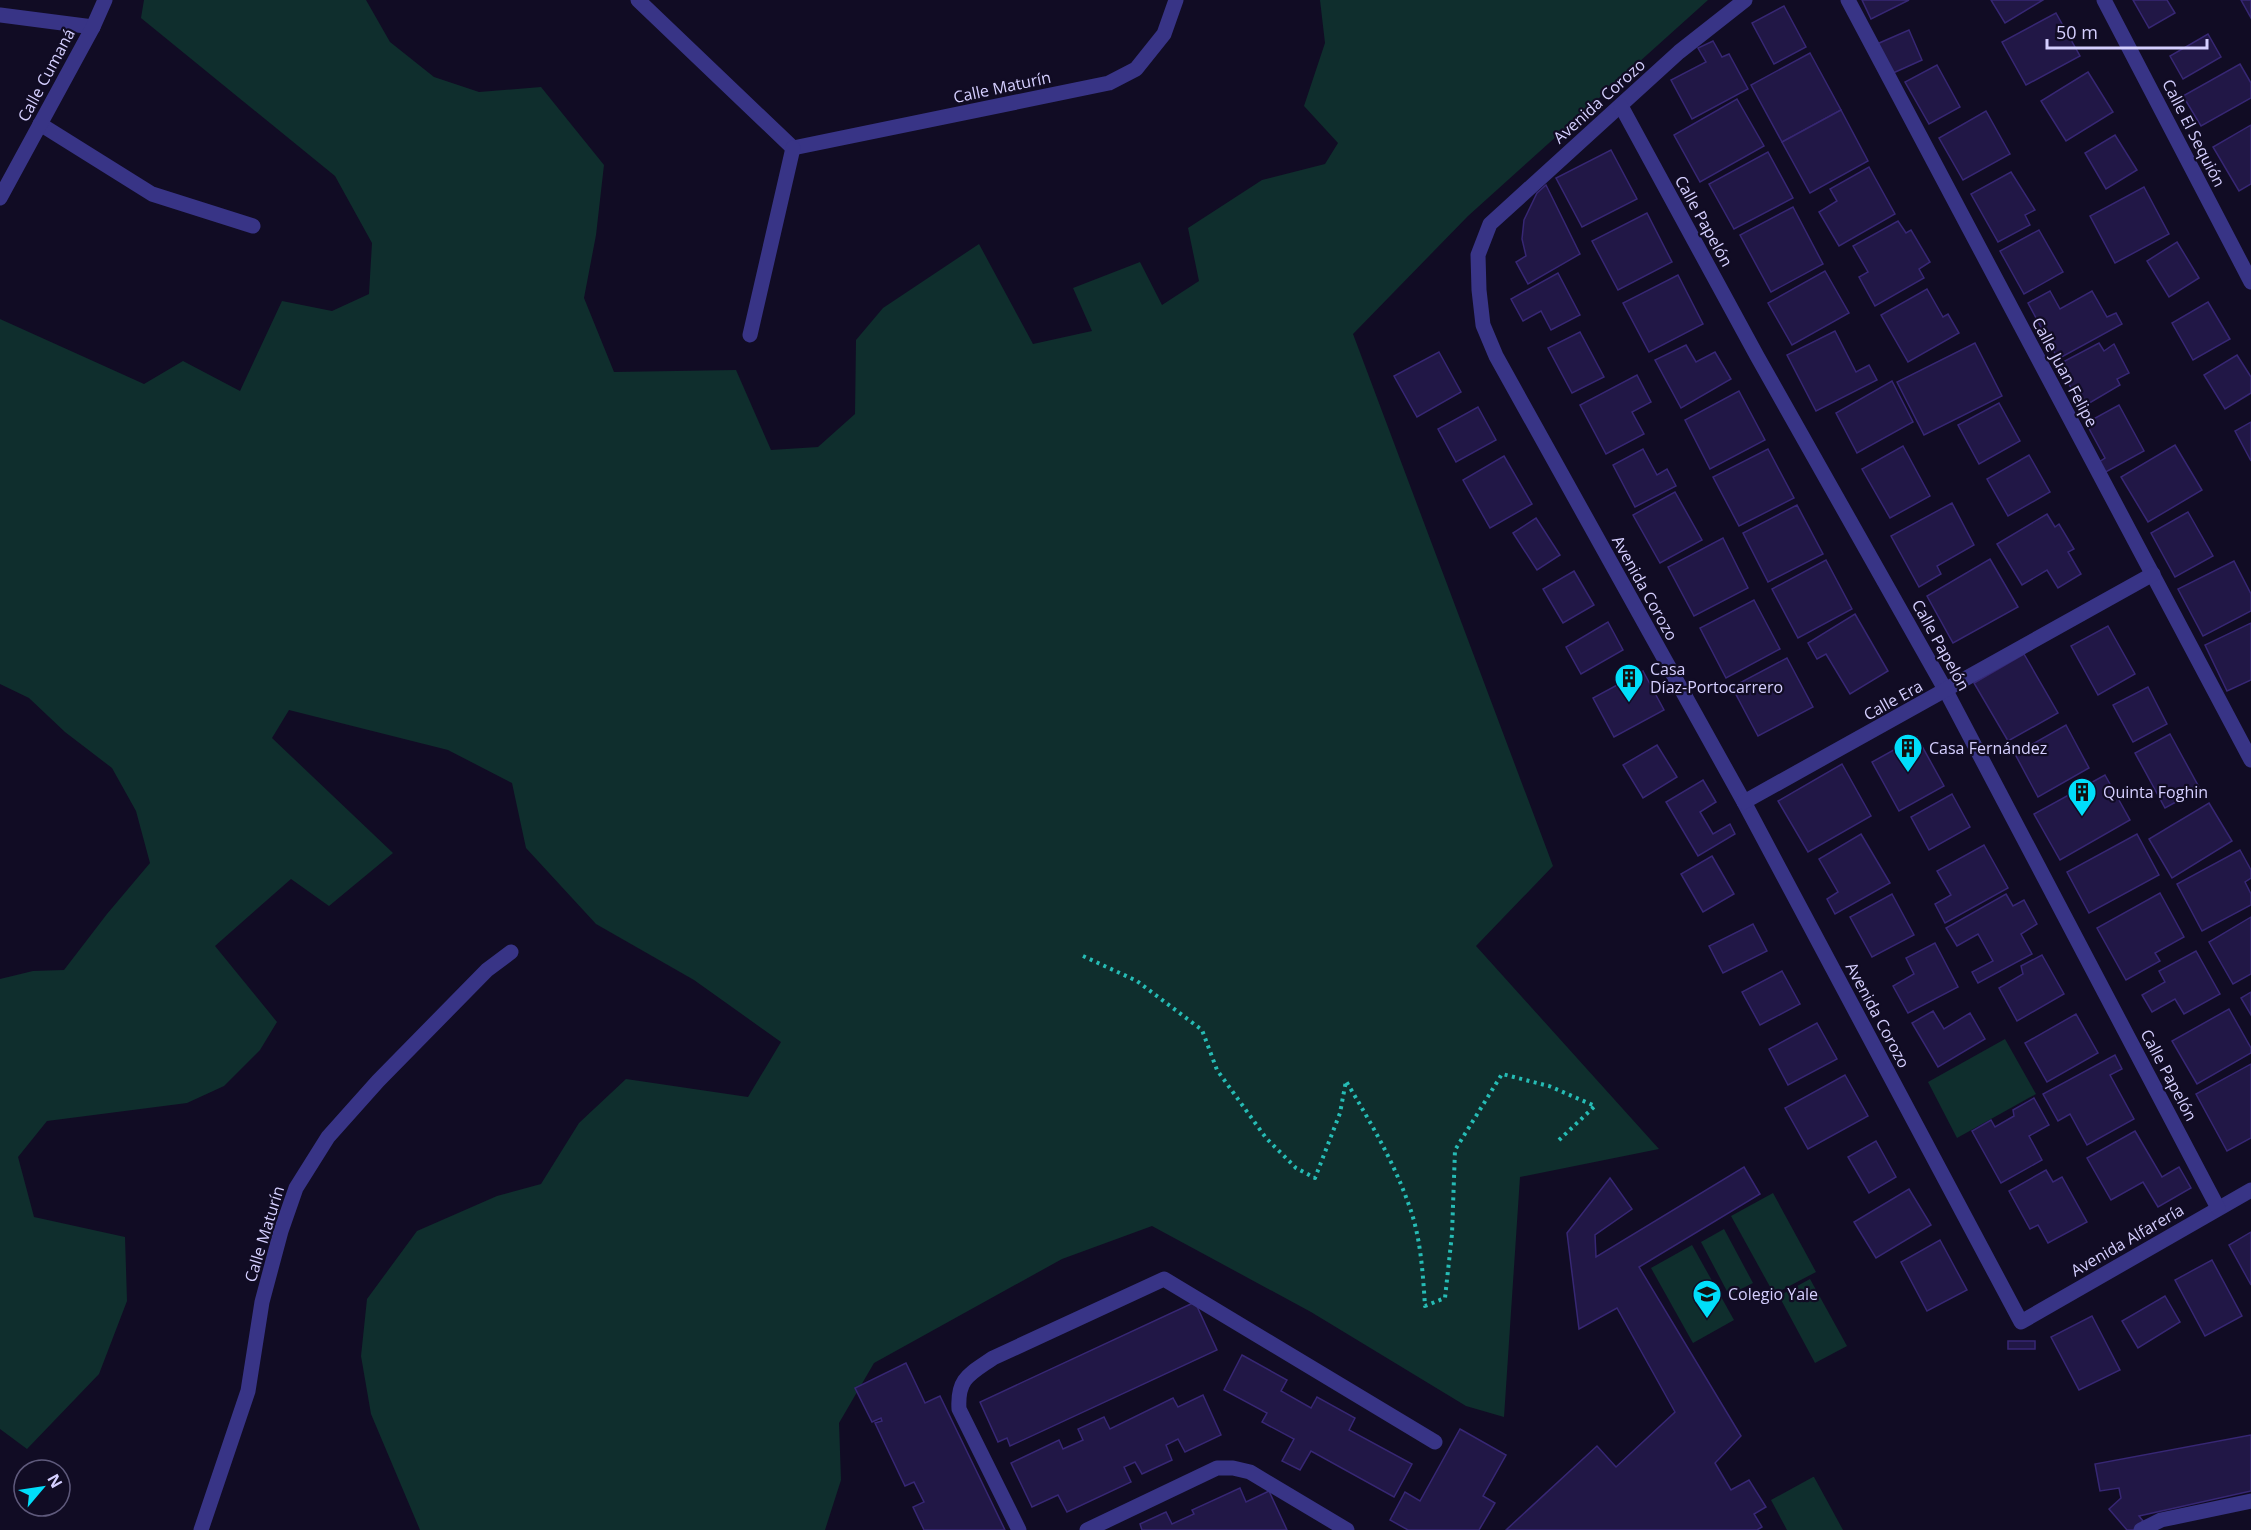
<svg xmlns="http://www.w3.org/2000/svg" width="2251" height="1530" font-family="'Open Sans',sans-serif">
	<rect width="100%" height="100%" fill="#110c24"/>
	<g fill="#0f2e2d">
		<path d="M144 0H366L390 42 434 77 479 92 541 87 604 165 596 235 584 298 614 372 736 370 771 450 818 447 855 414 856 340 883 308 979 244 1033 344 1092 331 1073 288 1140 262 1162 305 1199 281 1188 228 1262 180 1325 164 1338 143 1304 106 1325 43 1320 0H1708L1468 216 1353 334 1553 866 1476 946 1659 1149 1520 1177 1504 1417 1466 1406 1311 1312 1152 1226 1062 1259 874 1363 839 1423 841 1480 825 1530H420L371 1414 361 1356 367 1299 417 1231 497 1196 541 1184 579 1123 626 1079 748 1097 781 1042 694 980 596 924 526 848 512 783 448 750 289 710 272 738 393 853 329 906 291 879 215 946 277 1022 260 1050 224 1086 187 1103 47 1121 18 1157 34 1217 125 1237 127 1301 99 1374 27 1449 0 1429V979L33 971 64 970 107 914 150 863 136 811 112 768 65 732 29 698 0 684V319L144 384 183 361 240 391 282 301 332 311 369 294 372 243 335 176 141 18Z"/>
		<path d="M2005 1039 2036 1094 1957 1138 1928 1082Z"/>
		<path d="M1773 1193 1816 1272 1774 1294 1731 1216Z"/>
		<path d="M1724 1229 1753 1283 1729 1295 1701 1242Z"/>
		<path d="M1692 1245 1734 1320 1693 1343 1651 1268Z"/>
		<path d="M1810 1279 1847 1346 1815 1363 1779 1296Z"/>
		<path d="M1813 1477H1814L1843 1530H1787L1771 1500Z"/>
	</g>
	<g fill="#211746" stroke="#372774" stroke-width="1.5">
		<path d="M1862 0H1909L1871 19Z"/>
		<path d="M1991 0H2043L2005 23Z"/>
		<path d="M2133 0H2167L2175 13 2149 28Z"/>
		<path d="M2241 0H2251V18Z"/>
		<path d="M1784 6 1806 47 1774 64 1752 23Z"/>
		<path d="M2056 13 2080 56 2026 85 2002 42Z"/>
		<path d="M1909 30 1922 60 1891 74 1877 44Z"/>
		<path d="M2208 34 2221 57 2183 79 2170 56Z"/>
		<path d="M1713 41 1722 57 1729 54 1748 89 1692 119 1671 80 1706 62 1698 48Z"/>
		<path d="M1810 53 1841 110 1782 142 1751 85Z"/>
		<path d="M2240 64 2251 83V98L2201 126 2183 96Z"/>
		<path d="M1937 65 1960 107 1929 124 1905 82Z"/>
		<path d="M2088 72 2113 112 2066 141 2041 101Z"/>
		<path d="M1737 99 1764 146 1700 182 1674 135Z"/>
		<path d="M1841 110 1868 161 1810 193 1782 142Z"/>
		<path d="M1986 111 2010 154 1963 180 1939 138Z"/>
		<path d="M2251 125V184L2239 191 2213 147Z"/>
		<path d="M2115 135 2137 170 2106 189 2085 153Z"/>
		<path d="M1611 150 1637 199 1582 227 1556 178Z"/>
		<path d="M1768 152 1793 198 1734 229 1709 184Z"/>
		<path d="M1869 167 1895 214 1839 246 1819 212 1837 201 1830 189Z"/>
		<path d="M2011 172 2035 210 2025 215 2030 225 1998 242 1971 194Z"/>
		<path d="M1546 185 1580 254 1528 284 1516 262 1526 256 1522 239 1524 220 1537 193Z"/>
		<path d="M2144 187 2169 234 2115 263 2090 216Z"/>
		<path d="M1793 207 1823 264 1771 292 1740 235Z"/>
		<path d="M1647 213 1672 262 1618 290 1592 241Z"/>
		<path d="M1898 221 1906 233 1911 230 1930 262 1919 269 1924 278 1875 306 1859 277 1868 272 1853 246Z"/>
		<path d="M2039 230 2063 272 2024 294 2000 251Z"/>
		<path d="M2177 242 2199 278 2169 297 2147 261Z"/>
		<path d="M1825 271 1849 313 1792 345 1768 303Z"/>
		<path d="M1558 273 1580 315 1551 330 1541 311 1523 321 1511 299Z"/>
		<path d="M1678 275 1703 324 1649 352 1623 303Z"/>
		<path d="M1927 289 1943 317 1948 314 1959 333 1908 362 1881 315Z"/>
		<path d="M2050 291 2060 309 2092 291 2107 317 2116 313 2122 324 2058 359 2028 303Z"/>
		<path d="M2208 302 2230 339 2193 360 2172 323Z"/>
		<path d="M1835 331 1856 372 1869 365 1877 380 1816 411 1787 355Z"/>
		<path d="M1580 332 1604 377 1572 393 1548 348Z"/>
		<path d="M1975 343 2002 396 1924 435 1897 382Z"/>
		<path d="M2099 343 2104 351 2114 344 2129 373 2117 379 2120 385 2081 408 2059 364Z"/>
		<path d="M1686 345 1696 362 1715 352 1731 379 1681 408 1655 360Z"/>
		<path d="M1439 352 1461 392 1417 417 1394 376Z"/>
		<path d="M2237 355 2251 377V393L2225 409 2204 375Z"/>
		<path d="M1637 375 1651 402 1632 412 1644 434 1606 454 1580 405Z"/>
		<path d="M1892 381 1913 422 1857 453 1836 413Z"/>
		<path d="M1739 391 1765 440 1710 469 1685 420Z"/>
		<path d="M1999 403 2020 441 1979 464 1958 425Z"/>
		<path d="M2119 405 2144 451 2102 474 2096 464 2105 458 2086 423Z"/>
		<path d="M1478 407 1496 440 1456 462 1438 429Z"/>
		<path d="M2251 422V461L2235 431Z"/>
		<path d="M2175 445 2202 490 2148 522 2121 477Z"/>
		<path d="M1903 446 1930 496 1890 518 1862 469Z"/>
		<path d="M1643 449 1657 475 1667 469 1676 486 1635 507 1613 465Z"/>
		<path d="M1768 449 1794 498 1739 526 1713 477Z"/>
		<path d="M2029 455 2050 492 2008 516 1987 479Z"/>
		<path d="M1504 456 1532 504 1490 528 1463 480Z"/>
		<path d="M1675 492 1702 540 1660 563 1633 515Z"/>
		<path d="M1952 503 1974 545 1937 566 1941 574 1919 587 1891 536Z"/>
		<path d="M1797 505 1823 554 1768 582 1743 533Z"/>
		<path d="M2188 512 2213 556 2175 577 2151 533Z"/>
		<path d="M2047 514 2055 527 2059 524 2074 549 2068 552 2081 574 2058 588 2047 570 2022 585 1997 544Z"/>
		<path d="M1536 518 1560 555 1537 570 1513 533Z"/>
		<path d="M1723 538 1748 588 1694 616 1668 567Z"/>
		<path d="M1990 559 2018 607 1953 643 1927 596Z"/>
		<path d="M1826 560 1852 609 1798 638 1772 589Z"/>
		<path d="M2234 561 2251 594V611L2203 636 2178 589Z"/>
		<path d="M1574 571 1594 605 1563 623 1543 589Z"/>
		<path d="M1754 600 1780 649 1726 678 1700 628Z"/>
		<path d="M1855 614 1888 671 1850 694 1826 654 1817 659 1808 643Z"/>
		<path d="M1608 622 1623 650 1581 674 1566 647Z"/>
		<path d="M2251 623V680L2227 691 2205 645Z"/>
		<path d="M2108 626 2135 674 2098 695 2071 646Z"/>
		<path d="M2024 654 2058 713 2008 741 1974 683Z"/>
		<path d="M1787 658 1813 707 1758 736 1732 687Z"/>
		<path d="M1643 671 1664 710 1614 737 1593 698Z"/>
		<path d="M2148 687 2167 724 2133 742 2113 705Z"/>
		<path d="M2066 725 2089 768 2038 797 2015 754Z"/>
		<path d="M2170 734 2200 789 2165 808 2135 753Z"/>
		<path d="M1917 737 1944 786 1899 811 1872 762Z"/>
		<path d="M1657 745 1677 777 1643 798 1623 765Z"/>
		<path d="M1842 764 1871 816 1808 852 1778 801Z"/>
		<path d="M2105 775 2130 820 2060 860 2034 814Z"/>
		<path d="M1703 780 1716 802 1700 812 1713 834 1730 824 1735 834 1698 856 1666 802Z"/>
		<path d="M1952 794 1970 827 1929 850 1911 817Z"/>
		<path d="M2209 803 2232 841 2172 878 2149 839Z"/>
		<path d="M1861 834 1890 883 1835 914 1827 899 1838 892 1819 859Z"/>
		<path d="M2137 834 2159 875 2089 913 2067 872Z"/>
		<path d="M1984 845 2008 888 1945 923 1935 904 1951 895 1937 871Z"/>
		<path d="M2240 850 2251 870V878L2245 882 2251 894V905L2202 931 2177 884Z"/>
		<path d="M1712 856 1734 894 1703 912 1681 874Z"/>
		<path d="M2160 893 2184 937 2155 953 2160 961 2126 980 2097 928Z"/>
		<path d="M1892 894 1914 935 1872 957 1850 917Z"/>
		<path d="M2006 894 2013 906 2024 900 2037 924 2021 934 2032 954 1978 983 1972 972 1993 961 1978 934 1957 946 1946 928Z"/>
		<path d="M2251 917V974L2233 984 2209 942Z"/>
		<path d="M1753 924 1767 951 1723 973 1709 946Z"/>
		<path d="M1935 943 1958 987 1908 1013 1893 986 1914 974 1906 958Z"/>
		<path d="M2196 951 2220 994 2184 1014 2175 999 2152 1012 2142 995 2165 982 2159 971Z"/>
		<path d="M2042 955 2064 994 2017 1021 1999 988 2023 974 2021 966Z"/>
		<path d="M1782 971 1800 1004 1760 1025 1742 992Z"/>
		<path d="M2251 992V1015L2241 998Z"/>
		<path d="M2229 1009 2251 1048V1053L2197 1084 2172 1041Z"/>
		<path d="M1933 1011 1944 1029 1970 1013 1985 1039 1938 1067 1912 1023Z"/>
		<path d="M2076 1014 2098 1053 2047 1082 2025 1043Z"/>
		<path d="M1817 1023 1837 1059 1788 1085 1769 1049Z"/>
		<path d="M2115 1055 2122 1069 2110 1075 2134 1119 2087 1145 2070 1114 2058 1121 2043 1094Z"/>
		<path d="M2251 1064V1138L2227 1151 2196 1094Z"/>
		<path d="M1845 1075 1868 1116 1808 1149 1785 1108Z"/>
		<path d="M2034 1098 2049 1125 2029 1136 2042 1160 2001 1183 1972 1131 1991 1120 1995 1127 2014 1116 2013 1110Z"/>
		<path d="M2135 1131 2162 1177 2179 1167 2191 1188 2158 1207 2143 1182 2111 1200 2087 1158Z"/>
		<path d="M1876 1141 1896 1177 1869 1193 1848 1157Z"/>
		<path d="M1744 1167 1760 1194 1639 1267 1741 1436 1715 1463 1731 1490 1749 1480 1766 1507 1754 1514 1762 1527 1757 1530H1506L1597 1446 1616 1467 1675 1412 1617 1308 1579 1329 1567 1233 1610 1178 1632 1209 1595 1235 1596 1257Z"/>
		<path d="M2046 1170 2053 1182 2062 1177 2087 1222 2048 1243 2038 1225 2030 1229 2009 1191Z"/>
		<path d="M1909 1189 1931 1225 1876 1258 1854 1222Z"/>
		<path d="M2251 1232V1285L2229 1245Z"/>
		<path d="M1940 1240 1967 1290 1927 1311 1901 1262Z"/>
		<path d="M2212 1260 2242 1316 2205 1336 2175 1280Z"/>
		<path d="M2165 1296 2180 1322 2138 1348 2122 1321Z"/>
		<path d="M1195 1302 1217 1350 1010 1446 1007 1438 998 1442 980 1402Z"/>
		<path d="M2092 1316 2120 1370 2079 1390 2051 1337Z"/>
		<rect x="2008" y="1341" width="27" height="8"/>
		<path d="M1242 1355 1287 1380 1281 1391 1311 1408 1317 1397 1355 1418 1349 1430 1412 1464 1394 1497 1311 1451 1300 1470 1282 1461 1294 1439 1262 1422 1267 1413 1224 1390Z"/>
		<path d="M906 1363 925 1403 940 1396 1005 1530H924L913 1507 924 1502 914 1482 905 1486 875 1423 882 1421 881 1418 872 1422 855 1388Z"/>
		<path d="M1203 1395 1221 1435 1185 1452 1178 1439 1166 1445 1172 1460 1142 1474 1135 1462 1124 1467 1131 1482 1067 1512 1058 1495 1032 1507 1011 1463 1059 1440 1063 1449 1083 1440 1078 1429 1104 1417 1110 1429 1173 1398 1178 1407Z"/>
		<path d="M1460 1429 1506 1455 1483 1496 1495 1503 1479 1530H1408L1390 1520 1405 1492 1420 1501Z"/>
		<path d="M2251 1435V1491L2139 1516 2143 1521 2134 1530H2127L2109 1509 2121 1498 2119 1488 2100 1491 2095 1464Z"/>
		<path d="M1240 1488 1246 1502 1269 1491 1287 1530H1142L1140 1524 1166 1512 1172 1524 1194 1514 1192 1510Z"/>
	</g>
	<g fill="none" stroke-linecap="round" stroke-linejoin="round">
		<path stroke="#26bcb5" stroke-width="4" stroke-dasharray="3 4.5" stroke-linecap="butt" d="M1083 956 1137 981 1202 1030 1217 1070 1266 1138 1296 1168 1315 1178 1340 1113 1346 1081C1372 1125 1396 1165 1412 1214 1421 1243 1423 1275 1425 1306L1445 1298 1452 1234 1455 1150 1502 1074 1549 1086 1595 1106 1558 1141"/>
		<g stroke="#383486" stroke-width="15">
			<path d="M638 0 793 148"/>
			<path d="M1745 0 1679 52 1490 224 1478 255 1479 290 1483 325 1496 356 1744 802 2021 1322 2251 1190"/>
			<path d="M1848 0 2251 760"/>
			<path d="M2104 0 2251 282"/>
			<path d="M0 15 93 27"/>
			<path d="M1621 106 1757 356 1946 691 2218 1208"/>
			<path d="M40 124 152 194 253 226"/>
			<path d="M793 148 1109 83 1136 69 1164 34 1176 0"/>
			<path d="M0 198 93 27 105 0"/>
			<path d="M750 335 793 148"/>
			<path d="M1744 802 2153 574"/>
			<path d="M201 1530 248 1391 262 1302 281 1231 296 1188 328 1137 378 1081 487 970 511 952"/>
			<path d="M1019 1530 959 1409C957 1378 970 1374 993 1358L1164 1279 1435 1442"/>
			<path d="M1087 1530 1217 1468H1233L1250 1472 1347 1530"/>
			<path d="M2141 1530 2161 1520 2251 1501"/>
		</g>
	</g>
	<defs>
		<g id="building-pin" transform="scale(1.5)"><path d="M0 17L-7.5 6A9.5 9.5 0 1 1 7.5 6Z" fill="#00defa" stroke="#110c24"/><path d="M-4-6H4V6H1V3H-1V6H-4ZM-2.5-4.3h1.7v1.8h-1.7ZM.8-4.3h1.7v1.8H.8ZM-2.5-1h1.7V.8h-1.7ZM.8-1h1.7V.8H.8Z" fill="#111"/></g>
		<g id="school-pin" transform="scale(1.5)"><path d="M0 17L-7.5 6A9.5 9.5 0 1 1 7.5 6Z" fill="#00defa" stroke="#110c24"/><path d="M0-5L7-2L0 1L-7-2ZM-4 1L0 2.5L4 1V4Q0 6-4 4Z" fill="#111"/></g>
	</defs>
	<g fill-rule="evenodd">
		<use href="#building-pin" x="1629" y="678"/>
		<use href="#building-pin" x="1908" y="748"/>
		<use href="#building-pin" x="2082" y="792"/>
		<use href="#school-pin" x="1707" y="1294"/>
	</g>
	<g text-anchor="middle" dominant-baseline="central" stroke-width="4.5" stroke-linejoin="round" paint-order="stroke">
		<g font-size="16" fill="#d5cfff" stroke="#110c24">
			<text transform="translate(46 75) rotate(-62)">Calle Cumaná</text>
			<text transform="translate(1002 87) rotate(-12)">Calle Maturín</text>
			<text transform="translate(1599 101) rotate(-42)">Avenida Corozo</text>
			<text transform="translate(2194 133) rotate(63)">Calle El Sequión</text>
			<text transform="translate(1704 221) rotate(61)">Calle Papelón</text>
			<text transform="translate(2065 372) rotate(62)">Calle Juan Felipe</text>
			<text transform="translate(1645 588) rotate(61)">Avenida Corozo</text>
			<text transform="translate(1941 645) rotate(61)">Calle Papelón</text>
			<text transform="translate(1893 700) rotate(-29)">Calle Era</text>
			<text transform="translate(1878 1015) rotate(62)">Avenida Corozo</text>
			<text transform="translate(2169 1075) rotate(62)">Calle Papelón</text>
			<text transform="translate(264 1234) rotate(-73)">Calle Maturín</text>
			<text transform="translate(2127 1240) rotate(-30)">Avenida Alfarería</text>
		</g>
		<g font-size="16" fill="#d5cfff" stroke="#110c24" text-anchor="start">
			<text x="1650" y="669">Casa<tspan x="1650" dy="18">Díaz-Portocarrero</tspan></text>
			<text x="1929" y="748">Casa Fernández</text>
			<text x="2103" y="792">Quinta Foghin</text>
			<text x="1728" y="1294">Colegio Yale</text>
		</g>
	</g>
	<g transform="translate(42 1488) rotate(61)"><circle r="28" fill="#110c24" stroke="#5f5a7c" stroke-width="1.5"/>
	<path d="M0-4.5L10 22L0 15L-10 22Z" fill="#00defa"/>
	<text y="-9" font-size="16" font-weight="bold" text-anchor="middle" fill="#d5cfff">N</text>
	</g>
	<path d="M2047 39v9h160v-9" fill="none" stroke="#d5cfff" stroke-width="3"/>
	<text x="2056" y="39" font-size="18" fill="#d5cfff" stroke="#110c24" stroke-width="4.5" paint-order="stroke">50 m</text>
</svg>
